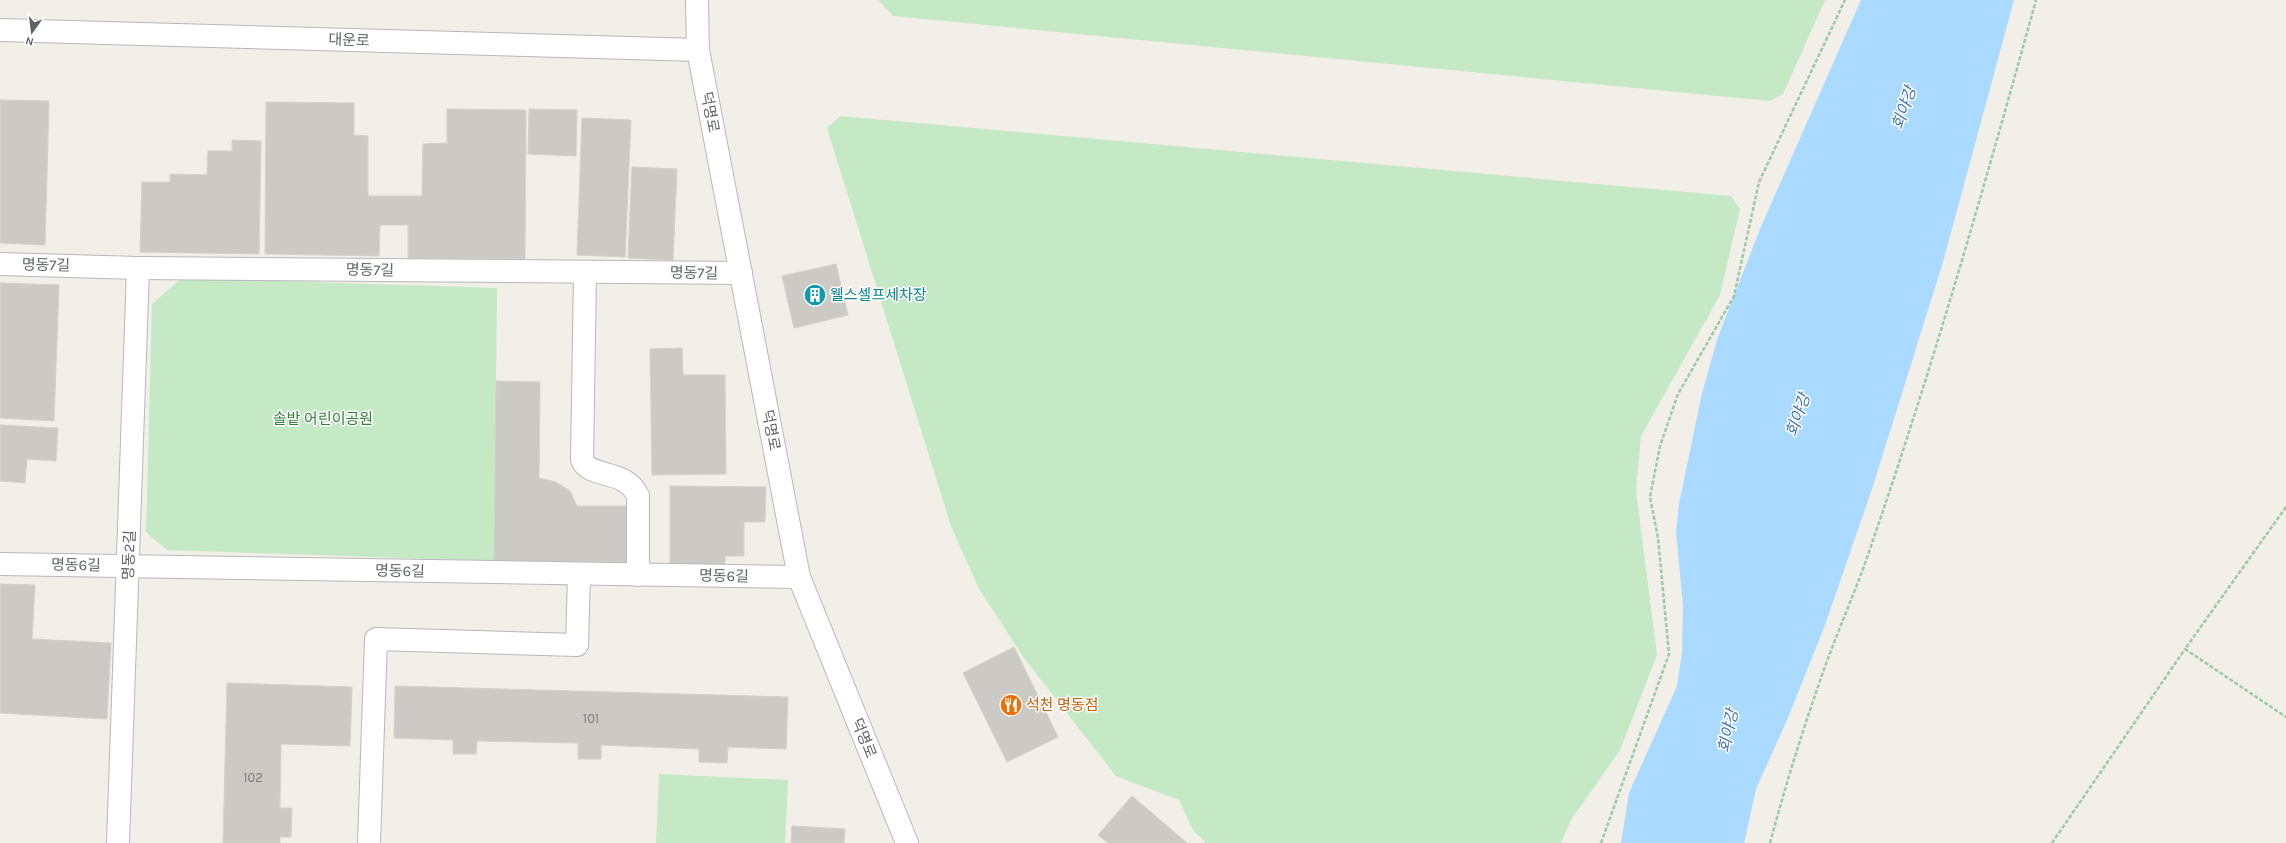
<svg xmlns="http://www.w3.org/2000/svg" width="2286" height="843" font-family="Karla,'Noto Sans KR',sans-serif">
	<rect width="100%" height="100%" fill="#f1efe8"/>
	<g fill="#c5e8c5">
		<path d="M878 0H1825L1783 94 1770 101 893 16Z"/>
		<path d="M840 116 1731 196 1740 209 1720 295 1641 436 1636 491 1657 655 1620 750 1571 820 1561 843H1206L1193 830 1179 800 1116 776 1024 658 979 589 951 526 827 128Z"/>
		<path d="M182 278 497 288 494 561 167 550 146 532 152 304Z"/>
		<path d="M659 774 788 780 785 843H656Z"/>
	</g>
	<path fill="#aadaff" d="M1861 0H2014L1943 262 1872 489 1825 625 1787 720 1756 789 1744 843H1621L1629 793 1677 686 1682 653 1683 606 1676 532 1679 504 1702 393 1718 337 1760 229Z"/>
	<g fill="#cccac5" stroke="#d6d1c6">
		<path d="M0 100 49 101 45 245 0 243Z"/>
		<path d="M266 102 354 103V135L368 136V196H422L423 144 447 143V109L526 110 525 259 408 258V225H380L379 256 265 254Z"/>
		<path d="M529 109 577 110 576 156 528 154Z"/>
		<path d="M582 118 631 120 625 257 577 255Z"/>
		<path d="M232 140 261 141 259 254 140 252 142 182H170V174L207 175 208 151H232Z"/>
		<path d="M632 167 677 169 673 260 628 258Z"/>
		<path d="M836 264 848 315 794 328 782 276Z"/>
		<path d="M0 283 59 285 54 421 0 418Z"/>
		<path d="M682 348 683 375H725L726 474 652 475 650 349Z"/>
		<path d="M496 381 540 382 539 478 556 482 570 491 577 506H631V562L494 561Z"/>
		<path d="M0 425 58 428 56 461 27 459 25 483 0 481Z"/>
		<path d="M670 486 766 487 765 522H744V556H725V570L670 569Z"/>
		<path d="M0 584 35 585 32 639 111 643 107 719 0 713Z"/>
		<path d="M1014 647 1058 737 1007 762 963 673Z"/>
		<path d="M227 683 352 687 350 746 281 744 280 808H292L291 837H280V843H223Z"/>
		<path d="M395 686 788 697 786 749 728 747 727 763 699 762V749L601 745V759H578V743L477 741 476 754H453V740L394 738Z"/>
		<path d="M1132 796 1187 843H1108L1098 835Z"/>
		<path d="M792 826 845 829 844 843H791Z"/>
	</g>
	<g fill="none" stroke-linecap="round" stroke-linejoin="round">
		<g stroke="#b5b8bc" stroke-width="24">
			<g id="minor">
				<path d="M697 0 698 50 799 577 907 843"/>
				<path d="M0 30 698 50"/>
				<path d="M0 264 138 268 741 273"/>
				<path d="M585 272 582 460C590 479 625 468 638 496V575"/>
				<path d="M0 564 799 577"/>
				<path d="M118 843 138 268"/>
				<path d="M369 843 376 639 577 645 579 574"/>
			</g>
		</g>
		<g stroke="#9cc7a9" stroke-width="2.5" stroke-dasharray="4 2" stroke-linecap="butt">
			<path d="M2286 507 2185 649 2286 717"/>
			<path d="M1601 843 1669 654 1658 538 1650 497 1660 446 1678 394 1734 296 1759 182 1845 0"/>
			<path d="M1770 843C1785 787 1802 732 1821 678 1837 631 1858 587 1873 540 1934 363 1986 181 2036 0"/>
			<path d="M2052 843 2185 649"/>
		</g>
		<use href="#minor" stroke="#fff" stroke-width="22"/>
	</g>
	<defs>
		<g id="building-disc" transform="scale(1.15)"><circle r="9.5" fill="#0f9aa8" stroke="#fff"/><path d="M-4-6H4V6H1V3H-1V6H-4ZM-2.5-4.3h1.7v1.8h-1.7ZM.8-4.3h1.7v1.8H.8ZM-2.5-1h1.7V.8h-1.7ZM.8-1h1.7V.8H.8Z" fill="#fff"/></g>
		<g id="restaurant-disc" transform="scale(1.15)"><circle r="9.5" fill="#e8710a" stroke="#fff"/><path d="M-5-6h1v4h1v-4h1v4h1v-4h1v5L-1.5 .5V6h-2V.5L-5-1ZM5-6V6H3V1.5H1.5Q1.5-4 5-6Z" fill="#fff"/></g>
	</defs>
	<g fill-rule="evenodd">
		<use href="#building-disc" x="815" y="295"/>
		<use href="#restaurant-disc" x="1011" y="705"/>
	</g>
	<g text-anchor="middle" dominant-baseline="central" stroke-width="3" stroke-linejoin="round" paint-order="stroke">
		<g font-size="13" fill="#7a7d7f">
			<text x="591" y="718">101</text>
			<text x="253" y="777">102</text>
		</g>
		<g font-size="15" fill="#5f6368" stroke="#fff">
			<text transform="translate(349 40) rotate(2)">대운로</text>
			<text transform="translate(710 112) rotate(79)">덕명로</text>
			<text transform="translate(46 265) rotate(1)">명동7길</text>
			<text transform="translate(370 270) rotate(1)">명동7길</text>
			<text transform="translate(694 273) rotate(1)">명동7길</text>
			<text transform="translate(771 430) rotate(79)">덕명로</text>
			<text transform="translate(129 555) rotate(-88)">명동2길</text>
			<text transform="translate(76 565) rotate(1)">명동6길</text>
			<text transform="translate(400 571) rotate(1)">명동6길</text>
			<text transform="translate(724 576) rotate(1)">명동6길</text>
			<text transform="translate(864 738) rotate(68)">덕명로</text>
		</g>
		<g font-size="15" fill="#0d838f" stroke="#fff" text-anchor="start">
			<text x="830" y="295">웰스셀프세차장</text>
		</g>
		<g font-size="15" fill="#348238" stroke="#fff">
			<text x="323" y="419">솔밭 어린이공원</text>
		</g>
		<g font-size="15" fill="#c56008" stroke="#fff" text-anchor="start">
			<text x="1026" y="705">석천 명동점</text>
		</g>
		<g font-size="16" font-style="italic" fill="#4174aa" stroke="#fff">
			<text transform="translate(1904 108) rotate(-71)">회야강</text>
			<text transform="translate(1798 415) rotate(-71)">회야강</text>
			<text transform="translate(1728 731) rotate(-78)">회야강</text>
		</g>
	</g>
	<g transform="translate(32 32) rotate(194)" stroke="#ffffff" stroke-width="3" paint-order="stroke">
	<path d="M0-3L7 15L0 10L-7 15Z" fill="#5f6368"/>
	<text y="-6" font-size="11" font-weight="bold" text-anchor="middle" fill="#5f6368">N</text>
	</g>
</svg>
